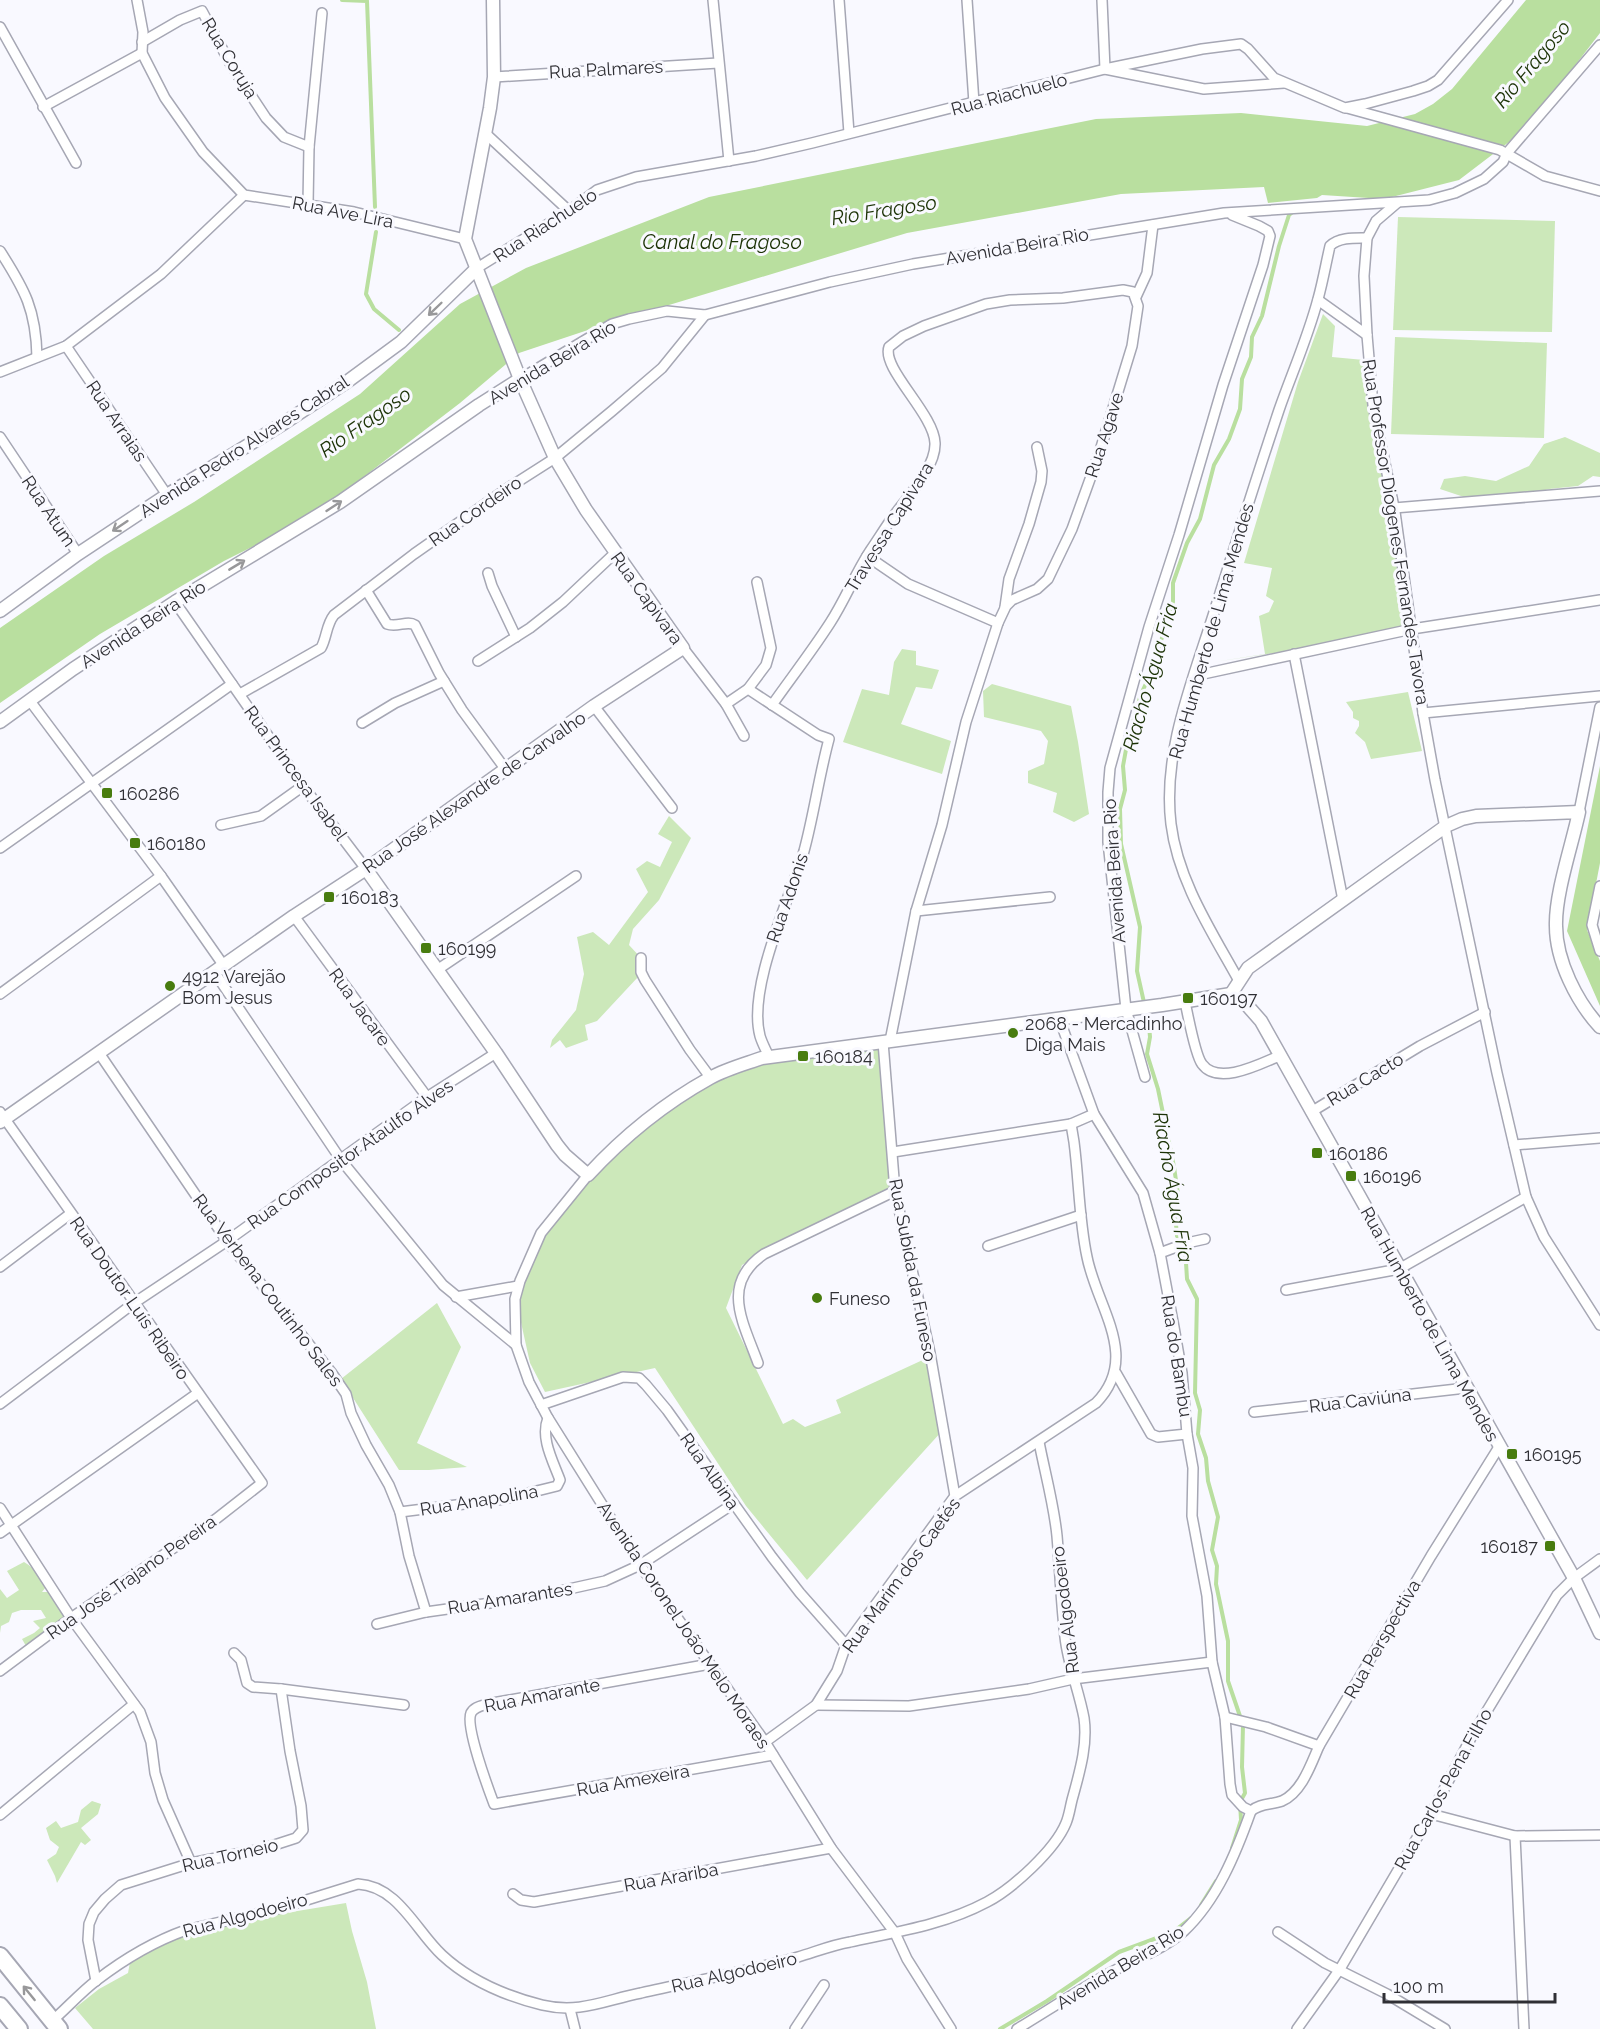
<svg xmlns="http://www.w3.org/2000/svg" width="1600" height="2029" font-family="Raleway,sans-serif">
	<rect width="100%" height="100%" fill="#f9f9ff"/>
	<g fill="#cce8ba">
		<path d="M1398 217 1555 221 1552 332 1393 330Z"/>
		<path d="M1323 314 1335 326 1332 357 1364 360 1369 407 1395 512 1412 629 1368 639 1214 662 1265 654 1259 616 1269 612 1274 601 1266 596 1272 568 1244 563 1298 382Z"/>
		<path d="M1395 337 1547 343 1544 438 1391 434Z"/>
		<path d="M1565 437 1600 453V477L1593 476 1578 486 1549 489 1514 498 1476 501 1440 489 1444 479 1465 476 1496 481 1529 466 1544 444Z"/>
		<path d="M902 649 916 651V665L939 670 932 689 916 687 901 724 951 741 942 774 843 742 862 689 889 695 894 662Z"/>
		<path d="M992 684 1071 706 1078 742 1089 814 1074 822 1053 812 1057 793 1028 783V771L1044 764 1048 741 1041 731 984 717 983 691Z"/>
		<path d="M1408 692 1422 751 1371 759 1365 742 1355 733 1359 726V721L1353 718V712L1346 702Z"/>
		<path d="M669 816 691 838 659 900 633 929 629 945 641 958 638 977 597 1021 585 1025 588 1040 566 1048 560 1040 550 1048 552 1040 576 1010 584 974 577 937 593 932 609 945 648 892 636 869 647 861 660 867 672 842 658 834Z"/>
		<path d="M879 1046 895 1185 742 1265 726 1308 783 1424 793 1419 805 1427 841 1413 836 1400 927 1358 942 1431 807 1580 746 1506 655 1368 545 1392 530 1363 516 1300 537 1247 594 1171 646 1122 730 1069Z"/>
		<path d="M437 1303 461 1347 417 1443 467 1467 429 1470H399L341 1379Z"/>
		<path d="M24 1562C37 1569 37 1577 46 1587L42 1592H50L65 1619 26 1646 22 1639 34 1633 40 1628 33 1621 46 1618 41 1610H21L12 1613 9 1622 1 1626 0 1633V1589L7 1598 19 1590 7 1571Z"/>
		<path d="M92 1801 101 1804 98 1814 81 1828 91 1840 85 1845 81 1842 57 1883 55 1876 47 1860 56 1854 59 1847 50 1840 46 1828 56 1821 61 1828 78 1822 81 1810Z"/>
		<path d="M346 1903 352 1931 367 1982 376 2029H93L75 2008 99 1989 128 1973 130 1962 173 1937 261 1917Z"/>
	</g>
	<g fill="#b9df9f">
		<path d="M1526 0H1600V33L1526 129 1459 180 1384 199 1322 195 1317 198 1268 203 1264 187 1121 194 907 233 603 325 519 353 460 403 310 518 224 561 100 634 0 703V628L104 556 194 502 360 394 460 304 526 268 709 197 1096 119 1241 113 1367 126 1415 114 1433 104 1452 89Z"/>
		<path d="M1600 766V863L1587 930 1600 961V1006L1567 931Z"/>
	</g>
	<g fill="none" stroke-linecap="round" stroke-linejoin="round">
		<g stroke="#b9df9f" stroke-width="4">
			<path d="M342 0 367 1 375 207"/>
			<path d="M376 232 366 294 374 309 399 330"/>
			<path d="M1232 1848 1241 1820 1240 1802 1245 1793 1242 1767 1243 1725 1228 1681V1641L1216 1584 1217 1566 1212 1550 1218 1517 1208 1481 1206 1458 1198 1434 1200 1410 1195 1393 1197 1299 1187 1279 1185 1246 1177 1236 1175 1213 1178 1194 1174 1167 1158 1089 1147 1054 1150 1037 1149 1025 1137 971 1140 927 1121 844 1120 809 1125 790 1123 766 1127 744 1141 694 1151 673 1173 602V583L1187 543 1200 519 1214 465 1229 439 1240 409 1242 379 1251 357 1252 337 1262 316 1279 246 1289 215 1295 210"/>
			<path d="M1201 1905 1216 1881"/>
			<path d="M1000 2029 1047 2001 1119 1952 1173 1932 1191 1918"/>
		</g>
		<g stroke="#a6a7b4" stroke-width="12">
			<g id="street">
				<path d="M137 0 143 32 142 53 165 98 203 152 244 195 354 212 465 239"/>
				<path d="M713 0 729 161"/>
				<path d="M839 0 849 133"/>
				<path d="M967 0 974 103"/>
				<path d="M1102 0 1105 69 1204 89 1284 83"/>
				<path d="M0 27 76 163"/>
				<path d="M142 42 180 20 202 11 231 65 266 118 284 137 309 147"/>
				<path d="M494 77 718 63"/>
				<path d="M43 107 142 53"/>
				<path d="M1347 108 1500 150 1545 176 1600 191"/>
				<path d="M485 133 569 211"/>
				<path d="M1397 203 1376 221 1367 238 1364 276 1367 335 1373 405 1395 512 1423 713 1435 780 1497 1073 1526 1197 1544 1237 1600 1325"/>
				<path d="M308 204 309 147 322 13"/>
				<path d="M0 251C25 290 36 310 37 357"/>
				<path d="M477 268 569 211 597 190 636 177 756 156 812 143 1105 69 1202 49 1241 44 1248 49 1274 78 1345 108 1365 104 1413 91 1428 86 1438 80 1508 0"/>
				<path d="M1136 297 1147 273 1153 225"/>
				<path d="M1318 300 1367 335"/>
				<path d="M66 346 167 495"/>
				<path d="M0 372 66 346 161 274 244 195"/>
				<path d="M520 379 612 324 629 319 667 311 705 315 830 282 913 264 1224 213 1429 200 1455 193 1484 179 1503 162 1507 153 1600 45"/>
				<path d="M0 437 78 554"/>
				<path d="M1394 508 1600 491"/>
				<path d="M867 556 908 584 998 623"/>
				<path d="M488 573 492 586 516 637"/>
				<path d="M366 590 387 624C397 628 407 620 415 625L439 673 462 710 506 770"/>
				<path d="M175 602 303 786 366 869"/>
				<path d="M1005 607 1009 579 1029 524 1041 482 1042 471 1037 447"/>
				<path d="M683 648 726 704 748 689 818 735 829 739C819 776 814 814 804 851 790 898 747 988 760 1036 762 1043 766 1050 769 1057"/>
				<path d="M1294 654 1343 900"/>
				<path d="M478 661 530 628 563 602 615 553"/>
				<path d="M1194 676 1412 629 1600 600"/>
				<path d="M748 689 766 665 771 648 757 582"/>
				<path d="M240 694 321 648C327 637 326 625 334 615L414 554 508 488 555 458 612 411 662 368 705 315"/>
				<path d="M30 701 161 876 224 966"/>
				<path d="M726 704 744 736"/>
				<path d="M772 705C791 678 812 651 830 623 845 600 855 574 870 551 877 541 883 531 890 521 904 500 936 469 935 443 934 414 881 368 889 347L903 336 924 326 986 304 1010 300 1063 298 1123 290 1133 292 1138 306 1132 346 1098 457 1072 529 1048 579 1037 589 1012 600 1006 606 998 623 966 722 942 825 916 911 890 1041"/>
				<path d="M594 706 672 808"/>
				<path d="M1423 713 1600 696"/>
				<path d="M362 723 395 703 444 681"/>
				<path d="M1579 812 1600 707"/>
				<path d="M221 825 261 816 303 786"/>
				<path d="M0 848 232 684"/>
				<path d="M1600 886 1592 925 1600 951"/>
				<path d="M916 911 1050 897"/>
				<path d="M294 916 427 1097"/>
				<path d="M641 958V972L645 980 690 1050 710 1077"/>
				<path d="M437 970 576 876"/>
				<path d="M215 973 341 1160 443 1285 516 1345 529 1382 548 1418 640 1565 765 1742 831 1848 895 1933 907 1959 951 2029"/>
				<path d="M1239 981C1212 932 1178 881 1171 824 1162 751 1194 677 1215 609 1236 542 1257 476 1279 410 1292 373 1308 337 1318 299 1323 281 1326 263 1330 246 1339 237 1355 238 1367 238"/>
				<path d="M0 994 161 876"/>
				<path d="M1185 1002C1188 1015 1195 1055 1202 1064 1218 1086 1260 1064 1279 1056"/>
				<path d="M1059 1018 1094 1114 1143 1193 1160 1253 1174 1327 1182 1373 1187 1434 1158 1437 1151 1434 1116 1373"/>
				<path d="M883 1042 895 1191 930 1353 955 1496"/>
				<path d="M99 1053 227 1241 331 1372 346 1394 351 1413 366 1445 389 1485 400 1512 409 1556 426 1612"/>
				<path d="M1145 1077 1126 1009 1108 842V792L1110 768 1149 627 1179 535 1223 385 1263 265 1270 236 1268 231 1259 226 1232 215"/>
				<path d="M0 1112 262 1483 216 1519 71 1618 0 1671"/>
				<path d="M1311 1112 1420 1046 1485 1012"/>
				<path d="M1514 1145 1600 1138"/>
				<path d="M893 1152 1071 1124"/>
				<path d="M988 1246 1081 1215"/>
				<path d="M1160 1253 1187 1243 1205 1239"/>
				<path d="M0 1267 70 1214"/>
				<path d="M1286 1290 1399 1269 1526 1197"/>
				<path d="M456 1297 518 1286"/>
				<path d="M516 1345 515 1299 520 1281 541 1233 588 1175"/>
				<path d="M758 1363C743 1322 720 1284 764 1254L895 1191"/>
				<path d="M0 1404 134 1303 227 1241 427 1097 496 1053"/>
				<path d="M541 1405 623 1377 639 1378 646 1385 667 1410 772 1557 800 1593 846 1645"/>
				<path d="M1254 1412 1466 1388"/>
				<path d="M1187 1434 1193 1468 1192 1516 1207 1596 1212 1662 1225 1717 1230 1784 1232 1795 1243 1807 1251 1811"/>
				<path d="M0 1508 71 1618 140 1712 151 1742 155 1773 163 1800 191 1863"/>
				<path d="M400 1512 504 1499 557 1486 560 1480C553 1461 540 1438 548 1418"/>
				<path d="M0 1533 198 1393"/>
				<path d="M377 1624 426 1612 533 1597 605 1581 640 1565 733 1504"/>
				<path d="M234 1653 241 1660 247 1683 253 1687 281 1689 404 1705"/>
				<path d="M710 1664 487 1704C481 1706 474 1707 471 1713 465 1726 488 1788 494 1804L773 1755"/>
				<path d="M816 1705 909 1706 1029 1689 1073 1679 1212 1662"/>
				<path d="M1225 1717 1266 1727 1319 1746"/>
				<path d="M765 1742 816 1705 837 1671 846 1645 955 1496 1096 1403C1141 1357 1097 1308 1087 1257 1079 1220 1079 1180 1074 1142L1071 1124 1094 1114"/>
				<path d="M1251 1811C1260 1803 1271 1805 1282 1801 1302 1792 1311 1764 1319 1746L1431 1556 1499 1447"/>
				<path d="M1431 1814 1515 1836 1600 1835"/>
				<path d="M0 1815 134 1704"/>
				<path d="M1515 1836 1524 2029"/>
				<path d="M513 1894 521 1900 534 1902 831 1848"/>
				<path d="M1278 1932 1325 1963 1387 1994 1445 2029"/>
				<path d="M96 1981 88 1940 89 1924 94 1912 105 1899 121 1885 191 1863 262 1849 296 1838 303 1830 301 1806 290 1751 281 1689"/>
				<path d="M570 2009 575 2029"/>
				<path d="M52 2021C67 2008 81 1992 97 1980 123 1960 155 1941 186 1930L281 1908 358 1884C398 1886 416 1931 442 1955 470 1981 506 1996 542 2005 580 2014 605 2000 641 1993 694 1981 746 1972 798 1957 815 1952 832 1945 850 1942 896 1932 944 1925 987 1902 1012 1889 1055 1850 1066 1823 1069 1816 1070 1808 1072 1800 1079 1774 1088 1746 1084 1718 1079 1691 1068 1665 1065 1637 1061 1604 1060 1570 1057 1536 1054 1505 1045 1473 1039 1442"/>
				<path d="M795 2029 824 1985"/>
				<path d="M1017 2029C1047 2011 1077 1991 1108 1974 1132 1960 1163 1950 1184 1931 1217 1900 1236 1853 1251 1811"/>
				<path d="M1297 2029 1340 1969 1431 1814 1473 1734 1557 1595 1574 1578 1600 1559"/>
			</g>
		</g>
		<g stroke="#a6a7b4" stroke-width="15">
			<g id="secondary">
				<path d="M0 611 78 554 167 495 284 423 348 381 401 342 477 268"/>
				<path d="M0 722 73 669 175 602 340 502 479 405 520 379"/>
				<path d="M366 869 496 1053 557 1145 565 1155 588 1175C623 1137 665 1103 710 1078 726 1069 745 1064 762 1058L1162 1005 1231 994"/>
				<path d="M1231 994 1246 1004 1261 1021 1574 1578 1600 1633"/>
				<path d="M1231 994 1248 968 1446 826 1462 819 1476 816 1579 812C1572 845 1555 894 1556 926 1556 961 1577 1002 1600 1027"/>
				<path d="M0 1122 294 916 366 869 594 706 683 648 586 510 555 458 520 379 465 239 490 108 494 77 493 0"/>
			</g>
		</g>
		<g stroke="#a6a7b4" stroke-width="20">
			<g id="highway">
				<path d="M0 1956 59 2029"/>
				<path d="M0 2006 19 2029"/>
			</g>
		</g>
		<use href="#street" stroke="#fff" stroke-width="9"/>
		<use href="#secondary" stroke="#fff" stroke-width="12"/>
		<use href="#highway" stroke="#fff" stroke-width="16"/>
	</g>
	<defs><path id="oneway-shaft" d="M-6 0H5M1.5-3L5.5 0L1.5 3" fill="none" stroke-width="1.6" stroke-linecap="round" stroke-linejoin="round" transform="scale(1.5)"/></defs>
	<g stroke="#98989a">
		<use href="#oneway-shaft" transform="translate(435 309) rotate(136)"/>
		<use href="#oneway-shaft" transform="translate(334 506) rotate(-33)"/>
		<use href="#oneway-shaft" transform="translate(120 526) rotate(146)"/>
		<use href="#oneway-shaft" transform="translate(237 565) rotate(-31)"/>
		<use href="#oneway-shaft" transform="translate(29 1993) rotate(-129)"/>
	</g>
	<g fill="#487c0f" stroke="#f9f9ff" stroke-width="2">
		<rect x="101" y="787" width="12" height="12" rx="3"/>
		<rect x="129" y="837" width="12" height="12" rx="3"/>
		<rect x="323" y="891" width="12" height="12" rx="3"/>
		<rect x="420" y="942" width="12" height="12" rx="3"/>
		<circle cx="170" cy="986" r="6"/>
		<rect x="1182" y="992" width="12" height="12" rx="3"/>
		<circle cx="1013" cy="1033" r="6"/>
		<rect x="797" y="1050" width="12" height="12" rx="3"/>
		<rect x="1311" y="1147" width="12" height="12" rx="3"/>
		<rect x="1345" y="1170" width="12" height="12" rx="3"/>
		<circle cx="817" cy="1298" r="6"/>
		<rect x="1506" y="1448" width="12" height="12" rx="3"/>
		<rect x="1544" y="1540" width="12" height="12" rx="3"/>
	</g>
	<g text-anchor="middle" dominant-baseline="central" stroke-width="6" stroke-linejoin="round" paint-order="stroke">
		<g font-size="18" fill="#303035" stroke="#f9f9ff">
			<text transform="translate(230 58) rotate(59)">Rua Coruja</text>
			<text transform="translate(606 69) rotate(-3)">Rua Palmares</text>
			<text transform="translate(1009 94) rotate(-15)">Rua Riachuelo</text>
			<text transform="translate(343 212) rotate(11)">Rua Ave Lira</text>
			<text transform="translate(545 225) rotate(-33)">Rua Riachuelo</text>
			<text transform="translate(1017 246) rotate(-10)">Avenida Beira Rio</text>
			<text transform="translate(552 362) rotate(-31)">Avenida Beira Rio</text>
			<text transform="translate(117 421) rotate(56)">Rua Arraias</text>
			<text transform="translate(1104 435) rotate(-72)">Rua Agave</text>
			<text transform="translate(244 446) rotate(-33)">Avenida Pedro Alvares Cabral</text>
			<text transform="translate(49 511) rotate(56)">Rua Atum</text>
			<text transform="translate(475 511) rotate(-35)">Rua Cordeiro</text>
			<text transform="translate(889 527) rotate(-58)">Travessa Capivara</text>
			<text transform="translate(1396 532) rotate(81)">Rua Professor Diogenes Fernandes Tavora</text>
			<text transform="translate(647 598) rotate(54)">Rua Capivara</text>
			<text transform="translate(143 624) rotate(-33)">Avenida Beira Rio</text>
			<text transform="translate(1211 631) rotate(-74)">Rua Humberto de Lima Mendes</text>
			<text transform="translate(296 773) rotate(54)">Rua Princesa Isabel</text>
			<text transform="translate(474 792) rotate(-35)">Rua José Alexandre de Carvalho</text>
			<text transform="translate(1114 871) rotate(-94)">Avenida Beira Rio</text>
			<text transform="translate(787 898) rotate(-71)">Rua Adonis</text>
			<text transform="translate(360 1007) rotate(54)">Rua Jacare</text>
			<text transform="translate(1365 1079) rotate(-31)">Rua Cacto</text>
			<text transform="translate(350 1154) rotate(-35)">Rua Compositor Ataúlfo Alves</text>
			<text transform="translate(913 1270) rotate(79)">Rua Subida da Funeso</text>
			<text transform="translate(268 1290) rotate(53)">Rua Verbena Coutinho Sales</text>
			<text transform="translate(130 1298) rotate(55)">Rua Doutor Luís Ribeiro</text>
			<text transform="translate(1430 1324) rotate(61)">Rua Humberto de Lima Mendes</text>
			<text transform="translate(1177 1356) rotate(81)">Rua do Bambu</text>
			<text transform="translate(1360 1400) rotate(-7)">Rua Caviúna</text>
			<text transform="translate(710 1471) rotate(55)">Rua Albina</text>
			<text transform="translate(479 1500) rotate(-9)">Rua Anapolina</text>
			<text transform="translate(901 1575) rotate(-54)">Rua Marim dos Caetés</text>
			<text transform="translate(131 1577) rotate(-35)">Rua José Trajano Pereira</text>
			<text transform="translate(510 1598) rotate(-9)">Rua Amarantes</text>
			<text transform="translate(1065 1610) rotate(-97)">Rua Algodoeiro</text>
			<text transform="translate(684 1625) rotate(56)">Avenida Coronel João Melo Moraes</text>
			<text transform="translate(1382 1639) rotate(-60)">Rua Perspectiva</text>
			<text transform="translate(542 1695) rotate(-11)">Rua Amarante</text>
			<text transform="translate(633 1780) rotate(-10)">Rua Amexeira</text>
			<text transform="translate(1443 1789) rotate(-61)">Rua Carlos Pena Filho</text>
			<text transform="translate(230 1855) rotate(-13)">Rua Torneio</text>
			<text transform="translate(671 1877) rotate(-10)">Rua Arariba</text>
			<text transform="translate(245 1915) rotate(-15)">Rua Algodoeiro</text>
			<text transform="translate(1120 1967) rotate(-31)">Avenida Beira Rio</text>
			<text transform="translate(734 1972) rotate(-13)">Rua Algodoeiro</text>
		</g>
		<g font-size="18" fill="#303035" stroke="#f9f9ff" text-anchor="start">
			<text x="119" y="793">160286</text>
			<text x="147" y="843">160180</text>
			<text x="341" y="897">160183</text>
			<text x="438" y="948">160199</text>
			<text x="182" y="976">4912 Varejão<tspan x="182" dy="21">Bom Jesus</tspan></text>
			<text x="1200" y="998">160197</text>
			<text x="1025" y="1023">2068 - Mercadinho<tspan x="1025" dy="21">Diga Mais</tspan></text>
			<text x="815" y="1056">160184</text>
			<text x="1329" y="1153">160186</text>
			<text x="1363" y="1176">160196</text>
			<text x="829" y="1298">Funeso</text>
			<text x="1524" y="1454">160195</text>
			<text x="1538" y="1546" text-anchor="end">160187</text>
		</g>
		<g font-size="20" font-style="italic" fill="#1b3205" stroke="#f9f9ff">
			<text transform="translate(1532 64) rotate(-50)">Rio Fragoso</text>
			<text transform="translate(884 210) rotate(-9)">Rio Fragoso</text>
			<text x="722" y="242">Canal do Fragoso</text>
			<text transform="translate(365 422) rotate(-35)">Rio Fragoso</text>
			<text transform="translate(1150 677) rotate(-74)">Riacho Água Fria</text>
			<text transform="translate(1173 1187) rotate(80)">Riacho Água Fria</text>
		</g>
	</g>
	<path d="M1384 1993v9h171v-9" fill="none" stroke="#303035" stroke-width="3"/>
	<text x="1393" y="1993" font-size="18" fill="#303035" stroke="#f9f9ff" stroke-width="4.5" paint-order="stroke">100 m</text>
</svg>
